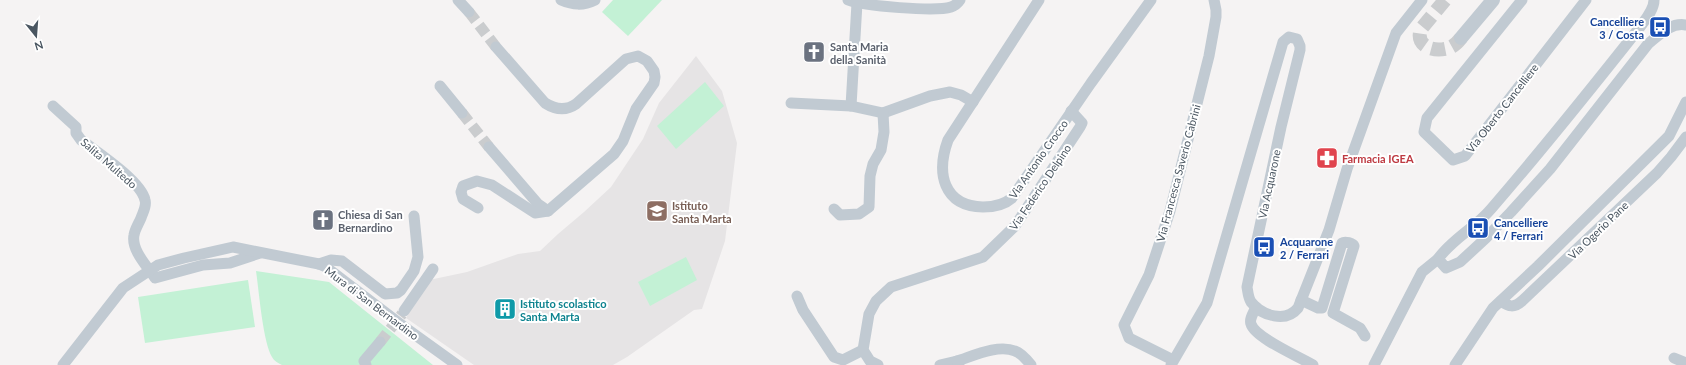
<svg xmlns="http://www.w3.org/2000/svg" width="1686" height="365" font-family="Lato,sans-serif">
	<rect width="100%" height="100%" fill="#f5f3f3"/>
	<path fill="#e6e4e5" d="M696 56 722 91 737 143 725 241 702 309 694 310 627 357 613 365H474L406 318 429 280 467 272 518 254 540 251 558 234 584 212 611 187 643 139 659 103Z"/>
	<g fill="#c3f1d5">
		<path d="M613 0H662L628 36 602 12Z"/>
		<path d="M705 82 724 106 676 149 657 126Z"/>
		<path d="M686 257 697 280 650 306 638 282Z"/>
		<path d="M256 271 329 282 433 365H282C278 363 274 361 272 357 263 342 259 291 256 271Z"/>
		<path d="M248 280 255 327 145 343 138 297Z"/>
	</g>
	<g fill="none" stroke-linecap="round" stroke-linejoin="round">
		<g stroke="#caccce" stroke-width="11" stroke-dasharray="11 5.5" stroke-linecap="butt">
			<path d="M469 12 496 47"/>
			<path d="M462 113 489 147"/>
			<path d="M380 342 402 314"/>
		</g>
		<path stroke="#caccce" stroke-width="14" stroke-dasharray="14 7" stroke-linecap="butt" d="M1445 0 1421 29C1414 48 1437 53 1451 47 1455 45 1458 42 1461 38"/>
		<g stroke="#c1cad2" stroke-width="11">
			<path d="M458 0 469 12"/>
			<path d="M561 0C573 5 583 6 595 0"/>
			<path d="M848 0C863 6 936 12 951 7 954 6 958 3 960 0"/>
			<path d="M1039 0 948 140C936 173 943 206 983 207 994 207 1004 205 1012 198L1091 83 1151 0"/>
			<path d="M1522 0 1427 118 1424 132 1453 160 1465 156 1586 0"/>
			<path d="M1654 0C1654 10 1645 20 1640 27 1591 89 1542 150 1491 209 1475 228 1452 239 1438 259L1446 268 1460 262 1486 238 1511 212 1550 169 1648 44C1659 35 1671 22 1686 25"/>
			<path d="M440 86 462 113"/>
			<path d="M791 103 851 106 883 113 930 96 950 92 961 95 973 102"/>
			<path d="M53 106 76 127V133L81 140C97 152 141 181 145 200 147 206 143 212 141 218 139 223 135 229 134 235 131 250 147 266 155 278L203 265 230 263 260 253"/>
			<path d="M851 106 857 3"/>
			<path d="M489 147 538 204 548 211"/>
			<path d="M478 208 463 199 461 192 463 186 477 181 492 185 535 213 548 211 614 154 623 141 636 109 654 83 655 77 654 71 647 61 638 56 626 59 576 104C566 111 556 110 545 103L496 47"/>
			<path d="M834 209 840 215 859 214 869 207 870 176 873 164 881 150 884 132 883 113"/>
			<path d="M319 264 331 260 342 261 385 294 397 293 401 290 414 271 418 257 414 216"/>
			<path d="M797 296 803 310 834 357 843 360 863 350"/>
			<path d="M1301 300 1318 308H1322L1342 243C1345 241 1353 243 1354 246L1333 313 1360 328 1365 336"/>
			<path d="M1501 301C1509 307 1514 308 1522 301L1657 173 1671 157 1686 137"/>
			<path d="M1256 307C1254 312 1249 319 1251 324 1255 338 1300 357 1313 365"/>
			<path d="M404 311 433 269"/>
			<path d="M1674 358 1686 363"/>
			<path d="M1173 360 1129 338 1124 325 1149 275 1170 211 1209 56 1216 17V10L1214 0"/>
			<path d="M63 365 123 288 158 265 184 258 233 247 319 264 326 267 407 329 457 365"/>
			<path d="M366 365 364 361 380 342"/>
			<path d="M878 365 870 361 863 350 869 314 876 301 891 287 983 257 1015 226 1080 127 1082 123 1071 111"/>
			<path d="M940 365 957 361"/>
			<path d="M959 365 957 361C973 356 998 344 1015 351 1021 353 1027 360 1031 365"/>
			<path d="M1171 365 1207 303 1283 42 1289 37 1297 39 1300 46V50L1281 127 1247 287C1248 292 1248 297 1251 302 1262 316 1286 323 1298 308L1329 230 1347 169 1396 33 1422 0"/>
			<path d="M1374 365 1422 272 1438 259"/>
			<path d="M1455 365 1493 308 1538 266 1669 136 1686 102"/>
		</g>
		<path stroke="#c1cad2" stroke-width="14" d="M1461 38 1493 0"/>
	</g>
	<defs>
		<g id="bus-square" transform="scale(1.15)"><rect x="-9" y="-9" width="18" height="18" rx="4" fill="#1a4fb4" stroke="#fff"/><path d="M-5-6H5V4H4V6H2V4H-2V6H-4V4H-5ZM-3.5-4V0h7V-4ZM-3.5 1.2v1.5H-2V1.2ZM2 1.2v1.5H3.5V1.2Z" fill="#fff"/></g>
		<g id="church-square" transform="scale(1.15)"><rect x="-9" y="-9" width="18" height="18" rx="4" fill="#6b7280" stroke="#fff"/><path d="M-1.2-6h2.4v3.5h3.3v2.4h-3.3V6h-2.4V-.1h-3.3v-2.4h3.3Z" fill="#fff"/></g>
		<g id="pharmacy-square" transform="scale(1.15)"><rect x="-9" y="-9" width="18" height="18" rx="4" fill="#e0444e" stroke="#fff"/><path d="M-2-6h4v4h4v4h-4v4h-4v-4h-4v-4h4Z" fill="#fff"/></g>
		<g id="school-square" transform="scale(1.15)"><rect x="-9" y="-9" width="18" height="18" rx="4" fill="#8d6e63" stroke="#fff"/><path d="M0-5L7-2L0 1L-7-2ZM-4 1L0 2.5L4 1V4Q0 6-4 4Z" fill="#fff"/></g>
		<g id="building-square" transform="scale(1.15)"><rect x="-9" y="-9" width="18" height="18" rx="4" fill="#0f9aa8" stroke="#fff"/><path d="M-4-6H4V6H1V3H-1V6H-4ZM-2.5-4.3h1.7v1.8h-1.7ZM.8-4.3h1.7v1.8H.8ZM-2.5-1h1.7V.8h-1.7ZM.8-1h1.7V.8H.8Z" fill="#fff"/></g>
	</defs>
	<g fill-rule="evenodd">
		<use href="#bus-square" x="1660" y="27"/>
		<use href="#church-square" x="814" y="52"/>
		<use href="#pharmacy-square" x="1327" y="158"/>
		<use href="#school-square" x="657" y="211"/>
		<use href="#church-square" x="323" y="220"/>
		<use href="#bus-square" x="1478" y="228"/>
		<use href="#bus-square" x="1264" y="247"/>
		<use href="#building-square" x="505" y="309"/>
	</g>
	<g text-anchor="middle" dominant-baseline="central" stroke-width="4" stroke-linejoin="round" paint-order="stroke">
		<g font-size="11" font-weight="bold" fill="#164399" stroke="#fff" text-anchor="start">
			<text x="1644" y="21" text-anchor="end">Cancelliere<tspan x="1644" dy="13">3 / Costa</tspan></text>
			<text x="1494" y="222">Cancelliere<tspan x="1494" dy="13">4 / Ferrari</tspan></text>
			<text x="1280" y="241">Acquarone<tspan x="1280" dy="13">2 / Ferrari</tspan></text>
		</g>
		<g font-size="11" font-weight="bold" fill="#5b616d" stroke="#fff" text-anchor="start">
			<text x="830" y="46">Santa Maria<tspan x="830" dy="13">della Sanità</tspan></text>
			<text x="338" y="214">Chiesa di San<tspan x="338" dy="13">Bernardino</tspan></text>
		</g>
		<g font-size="11" fill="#4a5661" stroke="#fff">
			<text transform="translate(1502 108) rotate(-52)">Via Oberto Cancelliere</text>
			<text transform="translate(1038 159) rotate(-55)">Via Antonio Crocco</text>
			<text transform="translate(109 163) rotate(41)">Salita Multedo</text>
			<text transform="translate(1178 173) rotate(-75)">Via Francesca Saverio Cabrini</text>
			<text transform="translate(1269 184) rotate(-78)">Via Acquarone</text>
			<text transform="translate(1040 187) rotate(-56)">Via Federico Delpino</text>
			<text transform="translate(1598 230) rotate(-44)">Via Ogerio Pane</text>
			<text transform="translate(372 303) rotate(37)">Mura di San Bernardino</text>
		</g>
		<g font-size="11" font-weight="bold" fill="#be3a42" stroke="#fff" text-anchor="start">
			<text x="1342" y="158">Farmacia IGEA</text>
		</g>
		<g font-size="11" font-weight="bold" fill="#785e54" stroke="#fff" text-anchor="start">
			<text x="672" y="205">Istituto<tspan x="672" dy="13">Santa Marta</tspan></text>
		</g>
		<g font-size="11" font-weight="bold" fill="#0d838f" stroke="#fff" text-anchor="start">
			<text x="520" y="303">Istituto scolastico<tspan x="520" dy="13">Santa Marta</tspan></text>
		</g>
	</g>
	<g transform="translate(36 36) rotate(163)" stroke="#ffffff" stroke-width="3" paint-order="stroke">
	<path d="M0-3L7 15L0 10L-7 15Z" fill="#4a5661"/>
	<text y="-6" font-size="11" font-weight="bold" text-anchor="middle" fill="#4a5661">N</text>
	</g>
</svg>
